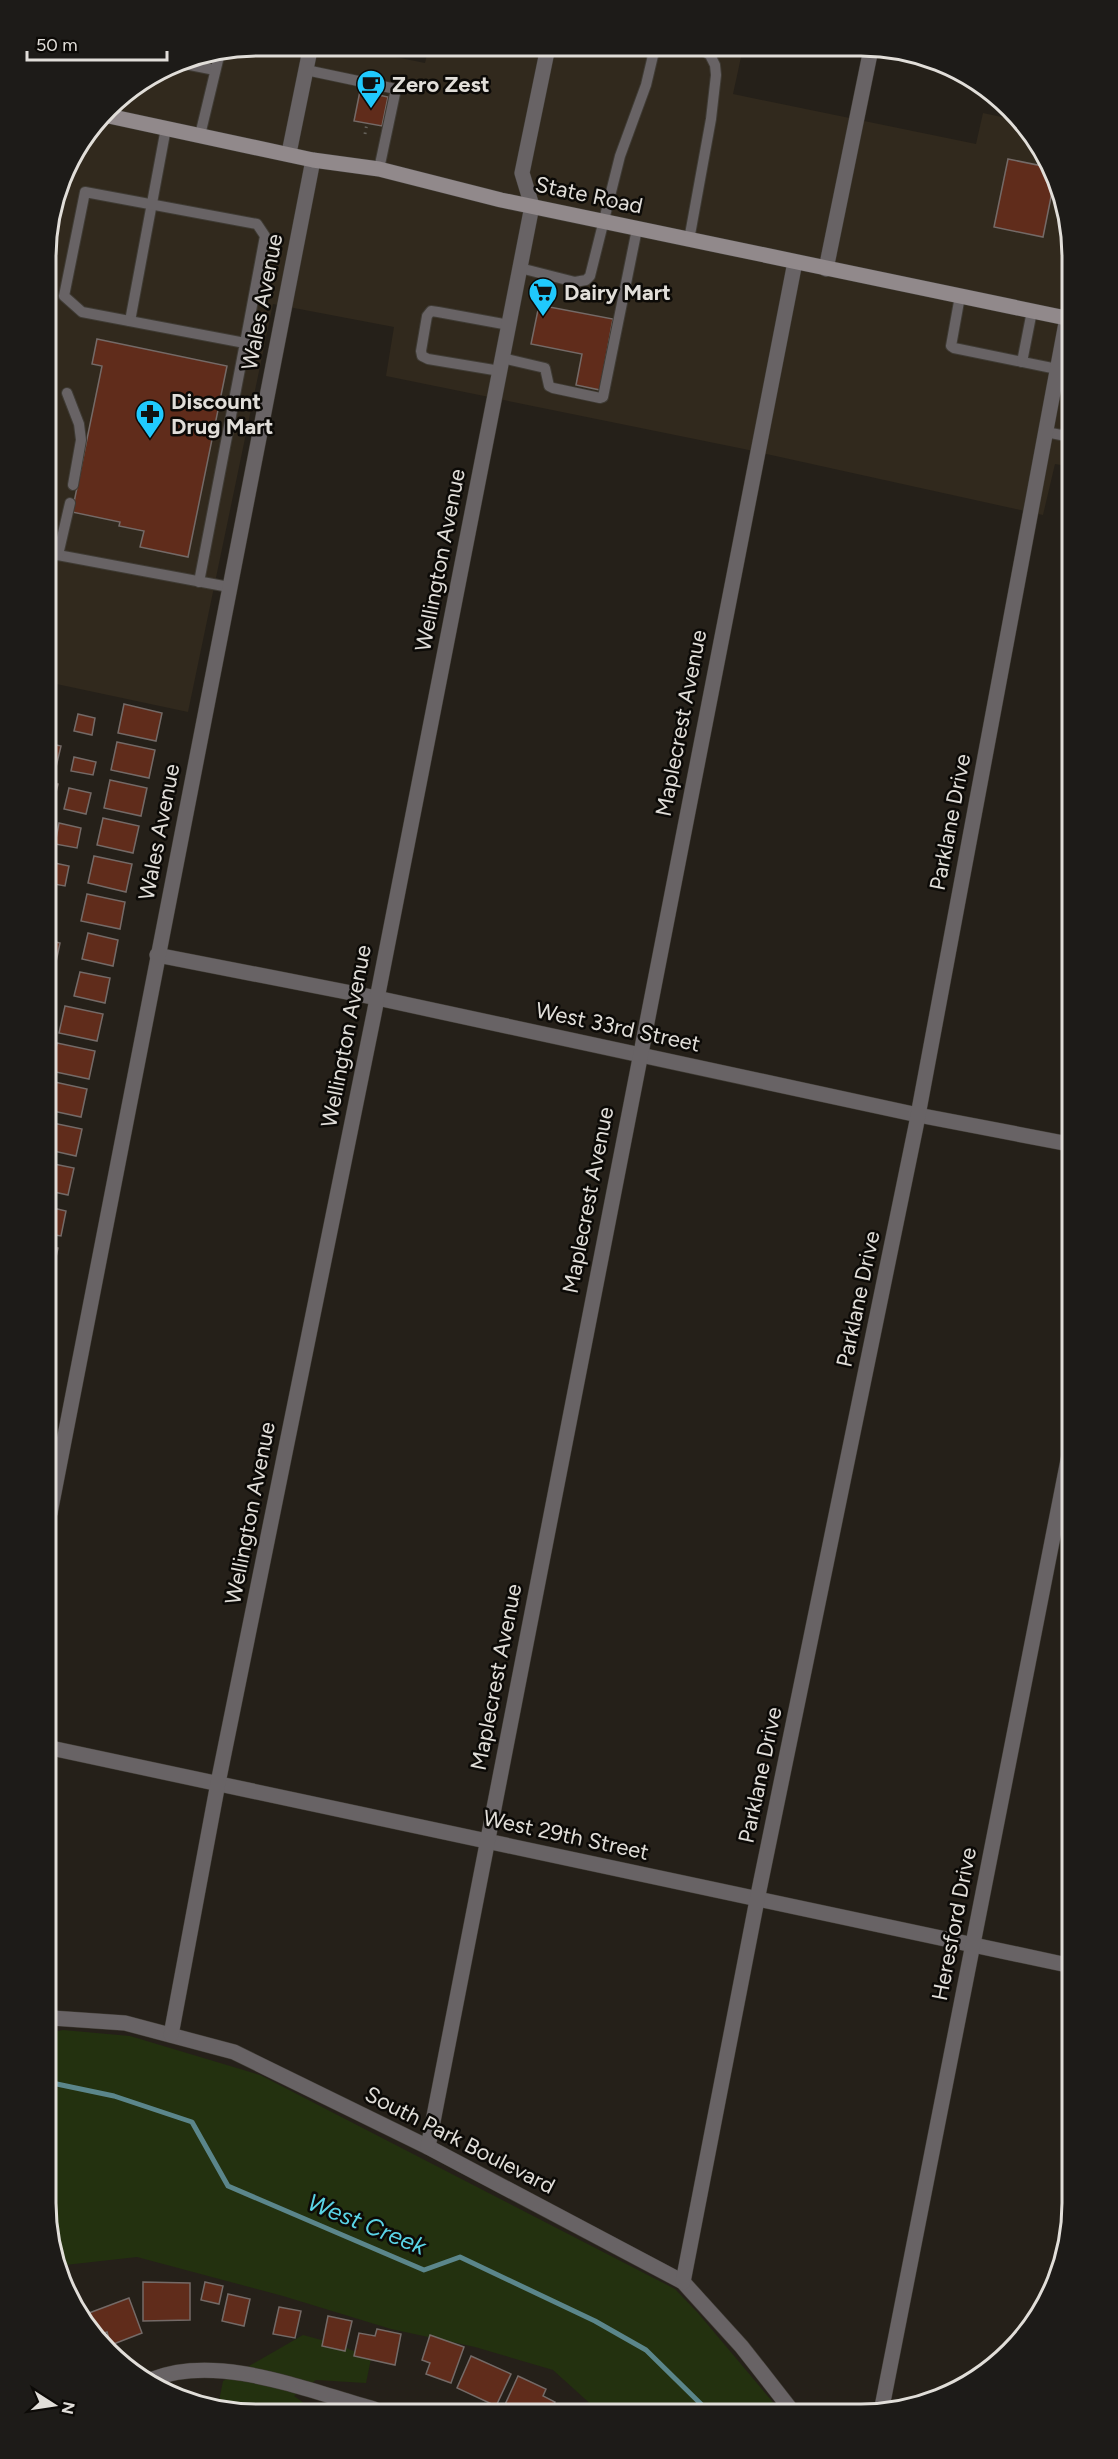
<svg xmlns="http://www.w3.org/2000/svg" width="1118" height="2459" font-family="Figtree,sans-serif">
	<rect width="100%" height="100%" fill="#252019"/>
	<path fill="#31291d" d="M257 45 341 46 425 63 429 46 743 48 733 94 976 144 983 113 1020 121 1044 151 1066 202 1067 466 1055 464 1043 515 744 449 386 376 394 327 273 304 188 712 47 682 45 243 67 163 113 103 125 105 128 91 176 61Z"/>
	<g fill="#23310f">
		<path d="M63 2030 130 2036 260 2075 675 2289 698 2313 777 2407 595 2408 553 2370 475 2347 391 2329 283 2296 137 2257 56 2266 52 2257V2032Z"/>
		<path d="M303 2335 340 2345 371 2359 366 2383 316 2380 294 2396 314 2410H223L218 2406 223 2381Z"/>
	</g>
	<g fill="none" stroke-linecap="round" stroke-linejoin="round">
		<path stroke="#5b868b" stroke-width="5" d="M52 2083 114 2096 192 2122 228 2186 424 2270 460 2257 595 2321 646 2350 705 2408"/>
	</g>
	<g fill="#602c1b" stroke="#746a67" stroke-width="1.5">
		<path d="M360 91 388 97 382 126 354 121Z"/>
		<path d="M1008 159 1052 168 1055 177 1043 237 994 227Z"/>
		<path d="M539 305 613 319 600 390 576 385 582 354 531 344Z"/>
		<path d="M97 339 227 366 188 557 140 547 144 531 119 526 120 522 72 512 102 366 92 364Z"/>
		<path d="M124 704 162 713 156 741 118 733Z"/>
		<path d="M78 714 95 718 92 735 74 731Z"/>
		<path d="M117 742 155 750 149 778 111 770Z"/>
		<path d="M47 743 61 746 56 767 47 765Z"/>
		<path d="M74 757 96 762 93 775 71 771Z"/>
		<path d="M110 780 147 788 141 816 104 808Z"/>
		<path d="M47 782 58 784 53 805 47 804Z"/>
		<path d="M69 788 91 793 86 814 64 809Z"/>
		<path d="M103 818 139 826 133 853 97 845Z"/>
		<path d="M47 823 53 824 49 845H48Z"/>
		<path d="M59 823 81 828 77 848 55 844Z"/>
		<path d="M94 856 132 864 126 892 88 883Z"/>
		<path d="M50 862 69 866 65 886 48 883Z"/>
		<path d="M87 894 125 902 120 929 81 921Z"/>
		<path d="M88 933 118 940 113 966 82 959Z"/>
		<path d="M48 940 60 943 56 962 48 960Z"/>
		<path d="M80 972 110 978 105 1003 74 996Z"/>
		<path d="M65 1006 103 1014 97 1041 59 1033Z"/>
		<path d="M57 1043 95 1051 89 1079 51 1071Z"/>
		<path d="M50 1081 87 1089 81 1117 48 1110Z"/>
		<path d="M48 1122 82 1129 76 1156 49 1150Z"/>
		<path d="M49 1163 74 1168 68 1195 49 1191Z"/>
		<path d="M49 1207 66 1211 61 1236 49 1234Z"/>
		<path d="M49 1246 58 1248 52 1275 49 1274Z"/>
		<path d="M143 2282 190 2283V2320L143 2321Z"/>
		<path d="M205 2282 223 2286 219 2304 201 2300Z"/>
		<path d="M228 2294 250 2299 244 2326 222 2321Z"/>
		<path d="M129 2298 142 2333 111 2345 107 2332 95 2336 83 2323 81 2316Z"/>
		<path d="M279 2307 301 2311 295 2338 273 2334Z"/>
		<path d="M328 2316 352 2321 345 2351 322 2346Z"/>
		<path d="M377 2329 401 2334 395 2365 354 2356 359 2333 375 2336Z"/>
		<path d="M430 2335 464 2347 451 2383 426 2374 430 2363 422 2360Z"/>
		<path d="M471 2356 511 2374 496 2406 457 2388Z"/>
		<path d="M518 2376 546 2389 543 2396 555 2402 552 2408 503 2409Z"/>
	</g>
	<g fill="none" stroke-linecap="round" stroke-linejoin="round">
		<g stroke="#3f3b34" stroke-width="12">
			<g id="lane">
				<path d="M175 62 215 70"/>
				<path d="M306 70 396 89 379 169"/>
				<path d="M200 135 220 52"/>
				<path d="M689 240 711 119 716 75 715 65 710 55 699 48"/>
				<path d="M520 268 575 282 586 280 590 276 620 156 646 85 655 47"/>
				<path d="M960 296 951 346 954 348 1057 369"/>
				<path d="M130 321 166 128"/>
				<path d="M502 358 545 368 549 386 553 388 600 398 603 397 637 229"/>
				<path d="M1022 362 1032 311"/>
				<path d="M500 371 428 359 422 356 421 351 427 316 431 311 438 312 509 325"/>
				<path d="M67 393 79 424 81 440 73 485"/>
				<path d="M1046 432 1066 436"/>
				<path d="M47 553 229 587"/>
				<path d="M58 555 70 503"/>
				<path d="M199 582 245 343 82 312 64 296 85 192 257 224 265 236 245 343"/>
			</g>
		</g>
		<g stroke="#3f3b34" stroke-width="16">
			<g id="street">
				<path d="M289 153 311 45"/>
				<path d="M826 269 871 49"/>
				<path d="M157 955 377 998 918 1115 1069 1144"/>
				<path d="M50 1513 313 160"/>
				<path d="M51 1748 1072 1966"/>
				<path d="M52 2018 125 2023 234 2052 428 2147 683 2282 742 2347 789 2407"/>
				<path d="M171 2035 218 1783 374 1014 532 206 522 173 548 47"/>
				<path d="M428 2147 795 262"/>
				<path d="M683 2282 757 1900 916 1126 1066 323"/>
				<path d="M153 2379C219 2353 308 2391 374 2409"/>
				<path d="M882 2407 1070 1450"/>
			</g>
		</g>
		<g stroke="#3f3b34" stroke-width="16">
			<path id="secondary" d="M104 115 313 160 379 169 501 200 1066 318"/>
		</g>
		<path stroke="#66625b" stroke-width="3" stroke-dasharray="1.5 4.5" stroke-linecap="butt" d="M365 134 367 123"/>
		<use href="#lane" stroke="#686365" stroke-width="10"/>
		<use href="#street" stroke="#686365" stroke-width="15"/>
		<use href="#secondary" stroke="#91898b" stroke-width="15"/>
	</g>
	<defs>
		<g id="cafe-pin" transform="scale(1.5)"><path d="M0 17L-7.5 6A9.5 9.5 0 1 1 7.5 6Z" fill="#20c9fd" stroke="#0c0a07"/><path d="M-5.5-4.5H6V0H3Q3 3.5 0 3.5H-2.5Q-5.5 3.5-5.5 0ZM3-3.2v2h1.7v-2ZM-6 4.5H4V6H-6Z" fill="#111"/></g>
		<g id="supermarket-pin" transform="scale(1.5)"><path d="M0 17L-7.5 6A9.5 9.5 0 1 1 7.5 6Z" fill="#20c9fd" stroke="#0c0a07"/><path d="M-6-5.5h2.5l.6 2H6L4.5 2H-2.5L-4.4-4H-6ZM-1.5 3.2a1.3 1.3 0 1 0 .1 0ZM3 3.2a1.3 1.3 0 1 0 .1 0Z" fill="#111"/></g>
		<g id="pharmacy-pin" transform="scale(1.5)"><path d="M0 17L-7.5 6A9.5 9.5 0 1 1 7.5 6Z" fill="#20c9fd" stroke="#0c0a07"/><path d="M-2-6h4v4h4v4h-4v4h-4v-4h-4v-4h4Z" fill="#111"/></g>
	</defs>
	<g fill-rule="evenodd">
		<use href="#cafe-pin" x="371" y="84"/>
		<use href="#supermarket-pin" x="543" y="292"/>
		<use href="#pharmacy-pin" x="150" y="414"/>
	</g>
	<g text-anchor="middle" dominant-baseline="central" stroke-width="5" stroke-linejoin="round" paint-order="stroke">
		<g font-size="22" font-weight="bold" fill="#e1ded9" stroke="#0c0a07" text-anchor="start">
			<text x="392" y="84">Zero Zest</text>
			<text x="564" y="292">Dairy Mart</text>
			<text x="171" y="401">Discount<tspan x="171" dy="25">Drug Mart</tspan></text>
		</g>
		<g font-size="22" fill="#e1ded9" stroke="#0c0a07">
			<text transform="translate(589 195) rotate(12)">State Road</text>
			<text transform="translate(262 302) rotate(-79)">Wales Avenue</text>
			<text transform="translate(440 560) rotate(-79)">Wellington Avenue</text>
			<text transform="translate(681 723) rotate(-79)">Maplecrest Avenue</text>
			<text transform="translate(950 822) rotate(-79)">Parklane Drive</text>
			<text transform="translate(159 832) rotate(-79)">Wales Avenue</text>
			<text transform="translate(618 1027) rotate(12)">West 33rd Street</text>
			<text transform="translate(346 1036) rotate(-79)">Wellington Avenue</text>
			<text transform="translate(588 1200) rotate(-79)">Maplecrest Avenue</text>
			<text transform="translate(858 1299) rotate(-78)">Parklane Drive</text>
			<text transform="translate(250 1513) rotate(-79)">Wellington Avenue</text>
			<text transform="translate(496 1677) rotate(-79)">Maplecrest Avenue</text>
			<text transform="translate(760 1775) rotate(-78)">Parklane Drive</text>
			<text transform="translate(566 1835) rotate(12)">West 29th Street</text>
			<text transform="translate(954 1924) rotate(-79)">Heresford Drive</text>
			<text transform="translate(460 2140) rotate(27)">South Park Boulevard</text>
		</g>
		<g font-size="24" font-style="italic" fill="#5ad4e6" stroke="#0c0a07">
			<text transform="translate(367 2224) rotate(22)">West Creek</text>
		</g>
	</g>
	<path d="M0 0H1118V2459H0ZM257 56H861A201 201 0 0 1 1062 257V2203A201 201 0 0 1 861 2404H257A201 201 0 0 1 56 2203V257A201 201 0 0 1 257 56Z" fill="#1d1b18" fill-rule="evenodd"/>
	<path fill="none" stroke="#e1ded9" stroke-width="3" d="M257 56H861A201 201 0 0 1 1062 257V2203A201 201 0 0 1 861 2404H257A201 201 0 0 1 56 2203V257A201 201 0 0 1 257 56Z"/>
	<g transform="translate(54 2405) rotate(102)" stroke="#0c0a07" stroke-width="4.5" paint-order="stroke">
	<path d="M0-4.5L10 22L0 15L-10 22Z" fill="#e1ded9"/>
	<text y="-9" font-size="16" font-weight="bold" text-anchor="middle" fill="#e1ded9">N</text>
	</g>
	<path d="M27 51v9h140v-9" fill="none" stroke="#e1ded9" stroke-width="3"/>
	<text x="36" y="51" font-size="18" fill="#e1ded9" stroke="#0c0a07" stroke-width="4.5" paint-order="stroke">50 m</text>
</svg>
